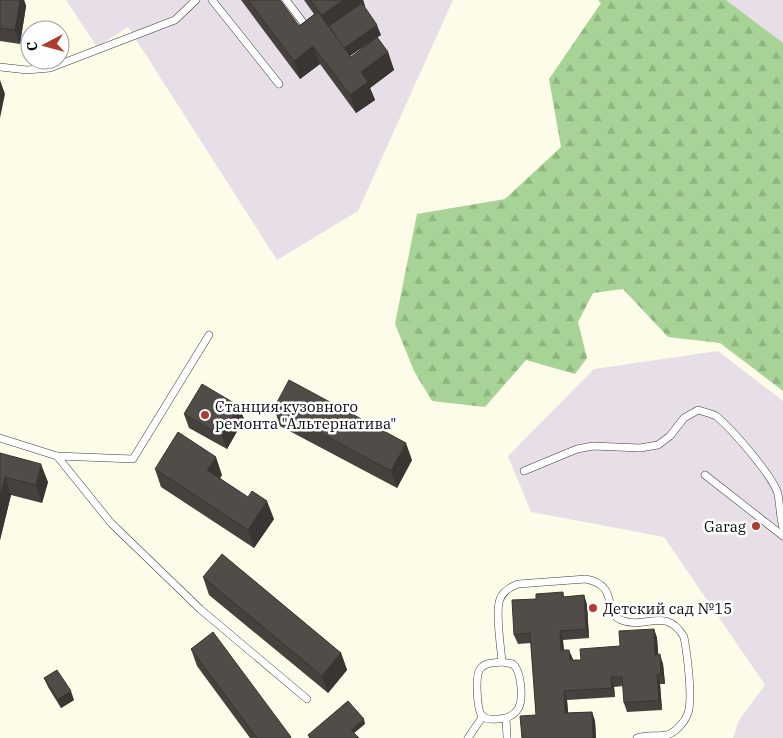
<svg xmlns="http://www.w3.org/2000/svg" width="783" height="738" font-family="'IBM Plex Serif',serif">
	<defs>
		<pattern id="forest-firs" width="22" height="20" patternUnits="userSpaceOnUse" patternTransform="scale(1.25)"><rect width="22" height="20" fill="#a8d396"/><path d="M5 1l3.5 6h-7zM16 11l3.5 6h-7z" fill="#8fb480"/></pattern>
	</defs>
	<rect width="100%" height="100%" fill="#fdfce8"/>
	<g fill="#e8dee8">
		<path d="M66 0H453L358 211 277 260 128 27 97 47Z"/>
		<path d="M693 0H783V57Z"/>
		<path d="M718 351 783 401V738H733L739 720 765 685 664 537 531 512 508 456 594 369Z"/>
	</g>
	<path fill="url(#forest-firs)" d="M598 0H726L783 43V391L720 343 668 337 623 289 593 293 578 322 587 358 575 374 526 360 485 407 432 401 414 371 395 324 417 214 505 199 561 147 549 79 601 3Z"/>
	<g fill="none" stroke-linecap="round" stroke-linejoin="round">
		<g stroke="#3d3d3d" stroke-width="8">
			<g id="lane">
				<path d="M212 0 279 84"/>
				<path d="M286 0 305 25"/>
				<path d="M0 67 27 70 50 68 175 20 196 0"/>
				<path d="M0 438 57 456 133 459 209 335"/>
				<path d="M57 456 111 523 200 609 307 699"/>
				<path d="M524 471 577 449 593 446 640 448 658 445 670 436 684 418 698 410C704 412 711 413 716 416 731 428 773 476 778 494 780 505 780 517 783 528"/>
				<path d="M705 475 783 536"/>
				<path d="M502 662C494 663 485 662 480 669 475 676 477 710 482 716 488 721 499 719 506 718"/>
				<path d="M468 738 483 716"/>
				<path d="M507 738 506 718C511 716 515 714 518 709 524 699 521 671 513 664L502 662C501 648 495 611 500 599 503 591 510 587 518 584L586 579C620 586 602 612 621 620 645 630 666 606 684 637 687 653 693 698 688 713 685 722 676 732 667 735 657 737 646 734 637 738"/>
			</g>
		</g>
		<use href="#lane" stroke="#fff" stroke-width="7"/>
	</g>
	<g fill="#46413d" fill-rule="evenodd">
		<path d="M0 0H24L26 6 20 44 0 41Z"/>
		<path d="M241 0H280L299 26 314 14 304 0H363L365 6 364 7 381 35 377 37 388 52 394 70 370 88 375 100 356 113 320 64 300 79ZM374 39 351 57 350 56Z"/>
		<path d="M239 406 244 419 227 449 189 428 184 414Z"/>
		<path d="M274 408 412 460 397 488 280 426Z"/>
		<path d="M0 453 48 482 42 503 11 495 0 540Z"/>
		<path d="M155 469 222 475 220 478 274 519 254 548 161 487Z"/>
		<path d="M203 577 341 653 347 670 328 693 209 595Z"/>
		<path d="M563 592 564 597 584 595 587 605 589 638 563 640 564 650 573 660H581L620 646 654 629 657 638 658 654 663 664 665 684H660L662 710 627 712 624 703 623 686 614 687 615 697 567 700 568 713 592 712 595 721 596 738H522L536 715 531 643 518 644 514 635 536 599Z"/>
		<path d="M191 649 291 738H250L197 666Z"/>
		<path d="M44 678 74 700 61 708 48 687Z"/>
	</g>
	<g fill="#393532">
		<path d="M20 0H24L26 6 20 44 15 30Z"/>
		<path d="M343 0H363L365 6 328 33 322 15Z"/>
		<path d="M377 25 381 35 347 58 344 48Z"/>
		<path d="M313 46 320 64 300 79 294 61Z"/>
		<path d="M388 52 394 70 370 88 375 100 356 113 350 95 361 72Z"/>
		<path d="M0 80 5 94 0 118Z"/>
		<path d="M239 406 244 419 227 449 222 436Z"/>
		<path d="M406 443 412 460 397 488 391 471Z"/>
		<path d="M216 457 222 475 214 488 207 470Z"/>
		<path d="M41 464 48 482 42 503 36 485Z"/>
		<path d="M5 477 11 495 0 540V497Z"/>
		<path d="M267 501 274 519 254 548 248 530Z"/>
		<path d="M584 595 587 605 589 638 586 629Z"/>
		<path d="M654 629 657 638 659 664 655 655Z"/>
		<path d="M560 631 563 640 564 660 561 650Z"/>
		<path d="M569 650 573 659V670L570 660Z"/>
		<path d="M341 653 347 670 328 693 322 676Z"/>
		<path d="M660 654 663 664 665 684 661 674Z"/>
		<path d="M657 675 660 684 662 710 659 700Z"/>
		<path d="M611 677 614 687 615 697 612 688Z"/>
		<path d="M71 691 74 700 61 708 58 699Z"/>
		<path d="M564 691 567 700 569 723 565 713Z"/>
		<path d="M592 712 595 721 596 738H593Z"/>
		<path d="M364 719 365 724 353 734 351 730Z"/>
	</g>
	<g fill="#514c47" stroke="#393532">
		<path d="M0 0H20L15 30 0 28Z"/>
		<path d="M248 0H280L299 26 318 12 351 57 377 37 388 52 361 72 368 82 350 95 313 46 294 61Z"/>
		<path d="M310 0H343L322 15Z"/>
		<path d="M362 3 377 25 344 48 329 26Z"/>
		<path d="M289 380 406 443 391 471 274 408Z"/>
		<path d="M202 384 239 406 222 436 184 414Z"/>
		<path d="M178 432 216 457 207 470 248 497 252 491 267 501 248 530 155 469Z"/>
		<path d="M0 453 41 464 36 485 5 477 0 497Z"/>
		<path d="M222 554 341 653 322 676 203 577Z"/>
		<path d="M563 592V597L584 595 586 629 560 631 561 650H569L570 660H581L580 649 620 646 619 631 654 629 655 655 660 654 661 674 657 675 659 700 624 703 622 677H611L612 688 564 691 565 713 592 712 593 738H522L520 716 536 715 530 633 514 635 512 600 536 599V594Z"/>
		<path d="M213 632 291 737 290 738H257L191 649Z"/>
		<path d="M57 670 71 691 58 699 44 678Z"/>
		<path d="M348 701 364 719 351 730 359 738H310L308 735Z"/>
	</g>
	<g fill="#ac3d2f" stroke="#fff" stroke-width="2">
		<circle cx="205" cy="415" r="5"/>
		<circle cx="756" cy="526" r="5"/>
		<circle cx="593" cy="608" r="5"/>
	</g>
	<g text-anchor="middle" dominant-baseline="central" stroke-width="5" stroke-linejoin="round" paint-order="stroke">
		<g font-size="15" fill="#0a0a0a" stroke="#fff" text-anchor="start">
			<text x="215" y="406">Станция кузовного<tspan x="215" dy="17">ремонта "Альтернатива"</tspan></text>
			<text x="746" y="526" text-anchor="end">Garag</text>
			<text x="603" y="608">Детский сад №15</text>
		</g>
	</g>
	<g transform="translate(45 45) rotate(264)"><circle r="24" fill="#ffffff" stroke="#9d9d9d"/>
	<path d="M0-4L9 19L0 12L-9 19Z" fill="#ac3d2f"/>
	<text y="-8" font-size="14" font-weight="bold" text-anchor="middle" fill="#0a0a0a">С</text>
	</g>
</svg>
